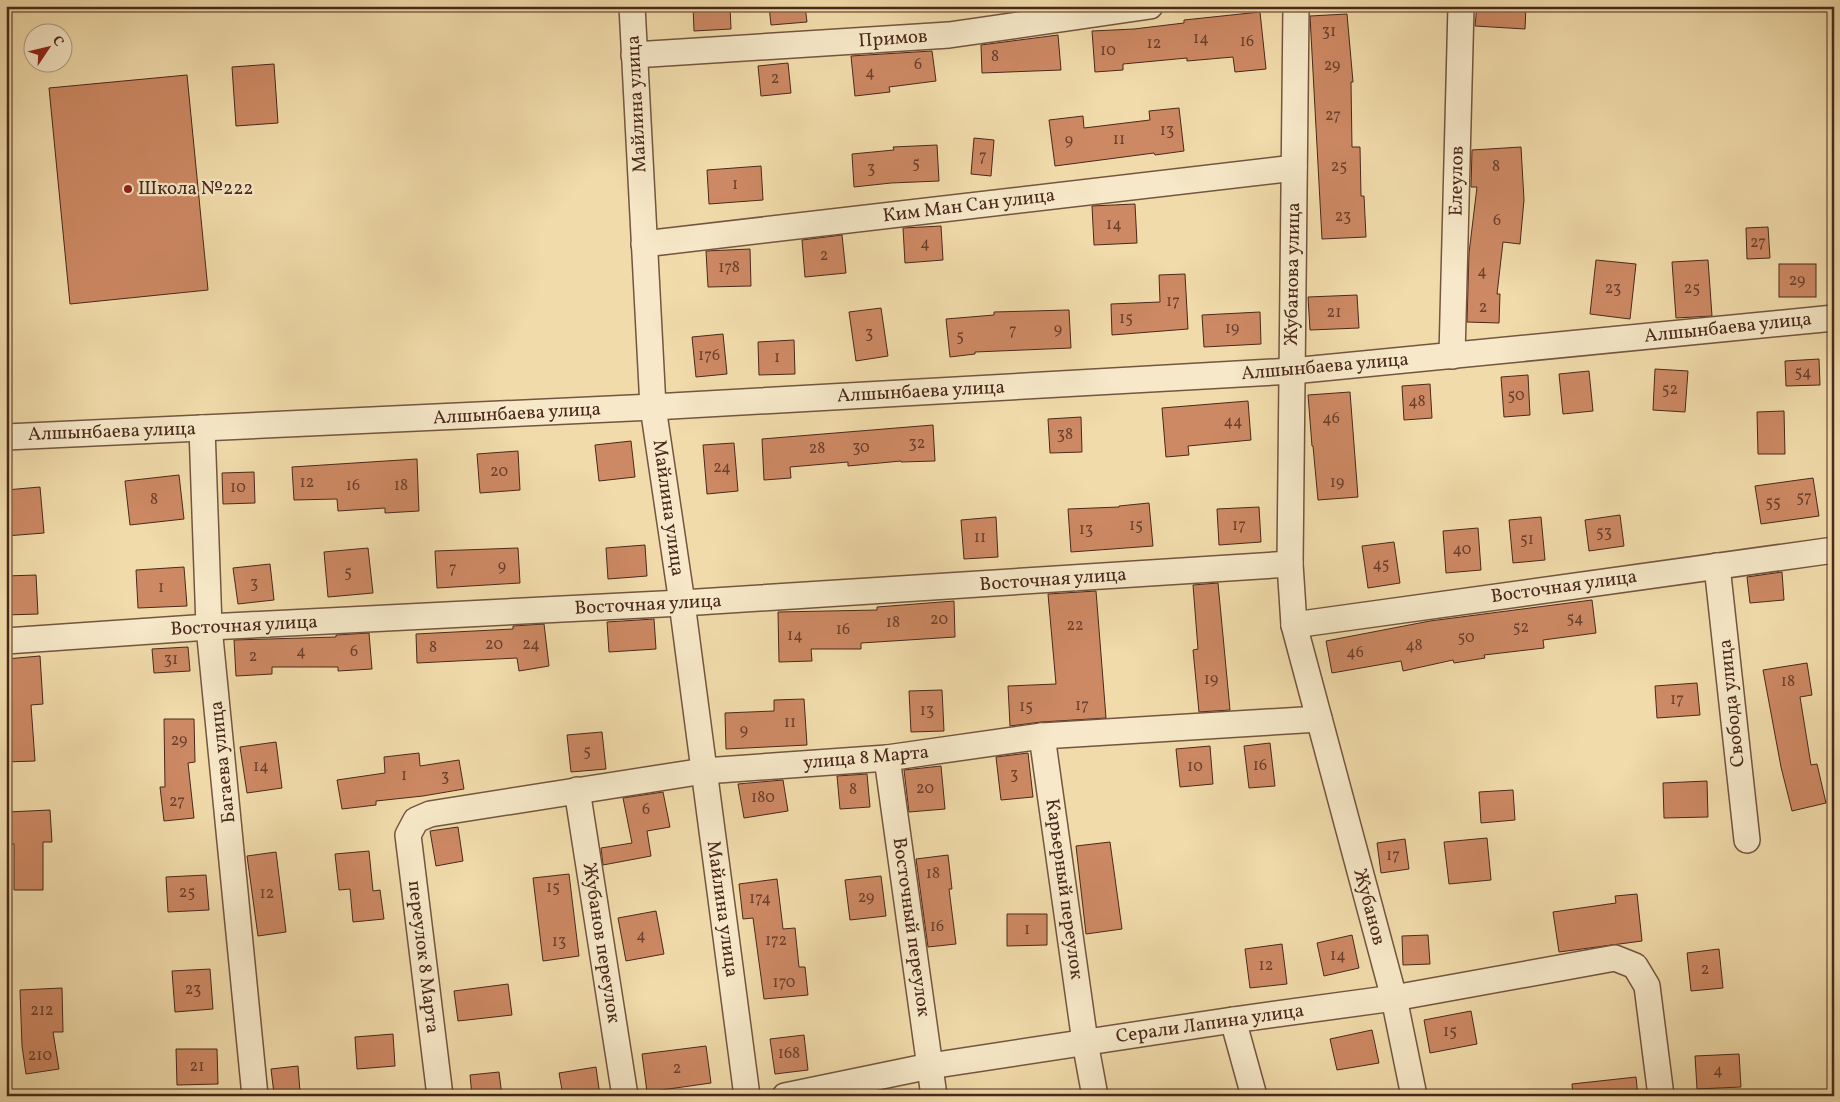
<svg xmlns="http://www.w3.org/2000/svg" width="1840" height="1102" font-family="Vollkorn,serif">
	<rect width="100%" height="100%" fill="#f1dbaa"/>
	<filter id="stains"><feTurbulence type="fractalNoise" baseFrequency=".004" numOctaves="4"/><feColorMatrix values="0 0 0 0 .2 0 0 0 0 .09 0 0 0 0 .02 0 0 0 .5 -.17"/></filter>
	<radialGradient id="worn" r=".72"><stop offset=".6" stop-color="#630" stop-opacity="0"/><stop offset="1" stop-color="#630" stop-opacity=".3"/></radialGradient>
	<g fill="#cd8964" stroke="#4a281b">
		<path d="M693 6H730L731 29 694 31Z"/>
		<path d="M769 6H805L807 22 771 25Z"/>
		<path d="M1477 6H1526L1525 29 1475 26Z"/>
		<path d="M1260 12 1266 69 1235 72 1233 57 1187 61V58L1123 64V70L1095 72 1092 31 1134 29 1184 23V20Z"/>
		<path d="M1347 14 1353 82H1351L1352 147H1360L1361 196H1364L1366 237 1322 239 1310 16Z"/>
		<path d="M1058 35 1061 70 982 73 981 45Z"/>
		<path d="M932 51 936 81 889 87 890 92 855 96 851 56Z"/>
		<path d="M788 63 791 93 761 96 758 66Z"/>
		<path d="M274 64 278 123 236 126 232 67Z"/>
		<path d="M187 75 208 290 70 304 49 88Z"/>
		<path d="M1179 108 1184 151 1155 155 1154 153 1055 166 1049 120 1083 116 1084 128 1150 120 1149 111Z"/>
		<path d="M974 138 994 140 991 176 971 174Z"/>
		<path d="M937 145 939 181 891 183 854 187 852 154 894 150 893 147Z"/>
		<path d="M1521 147 1524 200 1520 244 1503 242 1497 294H1500L1499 323 1467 322 1469 253 1477 187H1471L1472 150Z"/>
		<path d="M761 166 763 200 709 204 707 170Z"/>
		<path d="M1135 204 1137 243 1094 245 1092 206Z"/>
		<path d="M941 226 943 260 905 263 903 228Z"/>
		<path d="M1768 227 1770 258 1747 259 1746 228Z"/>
		<path d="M842 235 846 273 805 277 802 240Z"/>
		<path d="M750 249 751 286 708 287 706 251Z"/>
		<path d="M1596 260 1636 264 1630 319 1590 314Z"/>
		<path d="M1708 260 1712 316 1676 318 1672 262Z"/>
		<rect x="1779" y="264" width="37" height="33"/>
		<path d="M1185 274 1188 329 1112 335 1111 304 1160 302 1159 275Z"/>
		<path d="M1357 295 1359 328 1310 330 1308 297Z"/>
		<path d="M881 308 888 356 856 361 849 312Z"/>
		<path d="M1069 310 1071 348 975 352V354L950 357 946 319 994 315V312Z"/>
		<path d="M1260 312 1261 344 1204 347 1202 315Z"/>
		<path d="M723 334 727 374 696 377 692 337Z"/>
		<path d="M794 340 795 374 759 375 758 342Z"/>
		<path d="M1819 359 1820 385 1786 386 1785 361Z"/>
		<path d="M1655 369 1688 371 1685 412 1653 410Z"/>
		<path d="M1589 371 1593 411 1563 414 1559 374Z"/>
		<path d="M1528 375 1530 415 1504 417 1501 377Z"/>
		<path d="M1430 384 1432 418 1404 420 1402 386Z"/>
		<path d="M1350 392 1358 497 1318 500 1313 446H1312L1308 395Z"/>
		<path d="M1248 401 1251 440 1188 446 1189 455 1166 457 1162 408Z"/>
		<path d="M1784 411 1785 454H1758L1757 412Z"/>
		<path d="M1081 417 1082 452 1050 453 1048 419Z"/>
		<path d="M933 425 935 461 901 462V461L848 466V462L790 467 791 478 764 480 762 439Z"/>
		<path d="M631 441 635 477 599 481 595 445Z"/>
		<path d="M734 443 738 491 707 494 703 445Z"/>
		<path d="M518 451 520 490 480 493 477 454Z"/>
		<path d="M417 459 419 511 385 513V508L338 511 337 499 294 500 292 467Z"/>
		<path d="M254 472 255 503 223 504 222 473Z"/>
		<path d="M179 475 184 519 130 525 125 481Z"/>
		<path d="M1813 478 1819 516 1761 524 1755 486Z"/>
		<path d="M40 487 44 533 6 536V490Z"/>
		<path d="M1149 503 1153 546 1071 552 1068 509 1119 507V506Z"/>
		<path d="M1259 507 1261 542 1219 545 1217 509Z"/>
		<path d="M1620 515 1624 546 1589 551 1585 520Z"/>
		<path d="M996 517 998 557 964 559 961 520Z"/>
		<path d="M1541 517 1545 560 1513 563 1509 520Z"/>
		<path d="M1478 528 1481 570 1446 573 1443 531Z"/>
		<path d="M1394 542 1400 583 1368 588 1362 546Z"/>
		<path d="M645 545 647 576 608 579 606 548Z"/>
		<path d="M368 548 373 593 328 597 324 552Z"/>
		<path d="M518 548 520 583 437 588 435 551Z"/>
		<path d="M270 564 274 600 238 604 233 568Z"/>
		<path d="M184 567 187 606 138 608 136 570Z"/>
		<path d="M1782 572 1784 600 1750 603 1747 577Z"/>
		<path d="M36 575 38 614 6 615V576Z"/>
		<path d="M1218 583 1230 710 1199 712 1193 650 1198 649 1193 585Z"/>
		<path d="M1096 591 1106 718 1041 722 1010 726 1008 686 1056 684 1048 594Z"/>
		<path d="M1592 600 1596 633 1543 640 1544 648 1484 655 1485 658 1454 663 1453 660 1403 671 1401 661 1332 673 1326 641 1430 621Z"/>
		<path d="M954 601 955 637 861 643V649H811L812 661 779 662 778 612 877 610V607Z"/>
		<path d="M654 619 656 649 609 652 607 622Z"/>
		<path d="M544 624 549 666 519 671 517 658 417 663 416 634 513 629V626Z"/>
		<path d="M369 633 372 669 338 671V667H272V674L236 676 234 640 336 637V635Z"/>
		<path d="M188 647 190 671 154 673 152 649Z"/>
		<path d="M40 656 43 704 31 705 35 761 6 762V659Z"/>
		<path d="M1807 663 1812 695 1800 697 1811 765 1817 764 1826 803 1792 811 1781 767 1763 670Z"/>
		<path d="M1697 683 1700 715 1657 718 1655 686Z"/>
		<path d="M942 690 944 731 911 732 909 691Z"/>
		<path d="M804 699 807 745 726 749 725 713 774 711V700Z"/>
		<path d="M164 719H194L195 762 188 763 194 818 164 821 160 787H165Z"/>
		<path d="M602 732 606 769 571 772 567 735Z"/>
		<path d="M276 742 282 788 247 793 240 747Z"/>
		<path d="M1270 743 1275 786 1249 788 1244 746Z"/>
		<path d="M1210 746 1213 784 1180 787 1176 749Z"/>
		<path d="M419 753 420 766 459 760 464 789 423 796 376 801V805L342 809 337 780 385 773 384 757Z"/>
		<path d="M1028 753 1033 797 1001 800 996 757Z"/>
		<path d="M941 766 945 809 909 812 904 770Z"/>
		<path d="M867 774 870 807 840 809 837 776Z"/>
		<path d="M783 780 788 811 744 818 738 784Z"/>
		<path d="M1707 781 1708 817 1664 818 1663 783Z"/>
		<path d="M1513 790 1515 820 1481 823 1479 792Z"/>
		<path d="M663 792 670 827 647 831 651 856 603 865 601 848 632 843 623 798Z"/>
		<path d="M50 810 52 842H43V890H14V844H10L8 812Z"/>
		<path d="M458 827 463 861 436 866 430 831Z"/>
		<path d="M1487 838 1491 880 1449 884 1444 842Z"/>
		<path d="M1405 839 1409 869 1381 873 1377 843Z"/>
		<path d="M1110 842 1122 929 1086 934 1076 846Z"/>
		<path d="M369 851 373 891 380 890 384 919 353 922 350 889 339 890 335 854Z"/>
		<path d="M276 852 286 932 258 936 247 856Z"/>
		<path d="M948 855 952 889H949L956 944 928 947 916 859Z"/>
		<path d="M569 874 579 956 543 961 533 878Z"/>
		<path d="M206 875 209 910 168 912 166 877Z"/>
		<path d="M881 876 886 916 850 920 845 880Z"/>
		<path d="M777 879 783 929 795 928 799 967H805L808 995 764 999 753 918 743 919 739 884Z"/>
		<path d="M1637 894 1642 941 1559 952 1553 912 1616 903 1615 896Z"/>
		<path d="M656 911 664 954 626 961 618 918Z"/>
		<path d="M1007 914H1047V945L1007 946Z"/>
		<path d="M1352 935 1359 968 1324 976 1317 943Z"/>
		<path d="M1428 935 1430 964 1403 965 1402 936Z"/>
		<path d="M1282 944 1287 984 1250 988 1245 949Z"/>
		<path d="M1719 949 1723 988 1691 991 1687 953Z"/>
		<path d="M210 969 213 1009 175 1012 172 971Z"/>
		<path d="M508 984 512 1015 458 1021 454 991Z"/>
		<path d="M62 988 63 1032H53L59 1069 26 1074 22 1046 20 990Z"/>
		<path d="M1471 1011 1477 1044 1430 1053 1424 1020Z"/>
		<path d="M1372 1030 1379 1063 1337 1070 1330 1039Z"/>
		<path d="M393 1034 395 1066 357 1069 355 1037Z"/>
		<path d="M804 1035 808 1070 775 1074 770 1039Z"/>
		<path d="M706 1046 711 1083 647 1092 642 1054Z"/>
		<path d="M176 1049H217L218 1084 177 1085Z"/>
		<path d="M1739 1054 1741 1087 1697 1089 1695 1056Z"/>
		<path d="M298 1066 300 1092 274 1094 271 1069Z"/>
		<path d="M596 1067 600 1096H563L559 1073Z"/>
		<path d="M499 1072 502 1096H472L470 1075Z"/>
		<path d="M1636 1077 1638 1096H1573L1572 1084Z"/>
	</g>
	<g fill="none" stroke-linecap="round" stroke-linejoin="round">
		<g stroke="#74553f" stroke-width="28">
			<g id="street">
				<path d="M632 6 653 407 682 603 747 1096"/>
				<path d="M1296 6 1290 564 1294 625 1394 998 1414 1096"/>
				<path d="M634 55 949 35 1150 6"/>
				<path d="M644 244 1294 168"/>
				<path d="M1452 356 1461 6"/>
				<path d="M202 428 209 627 255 1096"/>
				<path d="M6 437 653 407 1292 371 1834 318"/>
				<path d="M1717 566 1747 840"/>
				<path d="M1294 625 1834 550"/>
				<path d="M6 641 209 627 682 603 1290 564"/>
				<path d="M1042 736 1085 1042 1095 1096"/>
				<path d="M887 758 934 1096"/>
				<path d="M577 790 625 1096"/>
				<path d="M1233 1020 1254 1096"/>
				<path d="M440 1096 408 835 416 820 430 814 704 771 887 758 1042 736 1319 719"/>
				<path d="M785 1096 930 1066 1233 1020 1394 998 1615 958 1635 966 1647 986 1661 1096"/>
			</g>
		</g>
		<use href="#street" stroke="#f6e8c8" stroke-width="25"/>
	</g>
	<circle fill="#8f2418" stroke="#f6e8c8" stroke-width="2" cx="128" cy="189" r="5"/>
	<g text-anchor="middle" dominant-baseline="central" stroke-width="4.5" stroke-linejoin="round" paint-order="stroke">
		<g font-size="16" fill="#6b402d">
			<text x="1329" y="32">31</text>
			<text x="1201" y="39">14</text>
			<text x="1247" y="42">16</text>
			<text x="1154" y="44">12</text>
			<text x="1108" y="51">10</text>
			<text x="995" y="57">8</text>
			<text x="918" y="65">6</text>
			<text x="1332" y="66">29</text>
			<text x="870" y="73">4</text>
			<text x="775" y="79">2</text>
			<text x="1333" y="116">27</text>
			<text x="1167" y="131">13</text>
			<text x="1119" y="140">11</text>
			<text x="1069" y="141">9</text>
			<text x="983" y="157">7</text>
			<text x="916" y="164">5</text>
			<text x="1339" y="167">25</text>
			<text x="1496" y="167">8</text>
			<text x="871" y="169">3</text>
			<text x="735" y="185">1</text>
			<text x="1343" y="217">23</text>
			<text x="1497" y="221">6</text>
			<text x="1114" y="225">14</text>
			<text x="1758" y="243">27</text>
			<text x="925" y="244">4</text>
			<text x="824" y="256">2</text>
			<text x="729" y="268">178</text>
			<text x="1482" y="272">4</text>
			<text x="1797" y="281">29</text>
			<text x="1613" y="289">23</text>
			<text x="1692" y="289">25</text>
			<text x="1173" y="302">17</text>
			<text x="1483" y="308">2</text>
			<text x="1334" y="313">21</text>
			<text x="1126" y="319">15</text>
			<text x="1232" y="329">19</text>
			<text x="1058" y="330">9</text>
			<text x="1013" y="331">7</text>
			<text x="869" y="334">3</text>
			<text x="960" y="337">5</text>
			<text x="709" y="356">176</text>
			<text x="777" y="358">1</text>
			<text x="1803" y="373">54</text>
			<text x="1670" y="390">52</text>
			<text x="1516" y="396">50</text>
			<text x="1417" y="402">48</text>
			<text x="1331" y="419">46</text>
			<text x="1233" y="422">44</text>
			<text x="1065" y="435">38</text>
			<text x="917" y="444">32</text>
			<text x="861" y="448">30</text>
			<text x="817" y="449">28</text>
			<text x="722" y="468">24</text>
			<text x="499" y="472">20</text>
			<text x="307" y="483">12</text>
			<text x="1337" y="483">19</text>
			<text x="353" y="486">16</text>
			<text x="401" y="486">18</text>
			<text x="238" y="488">10</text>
			<text x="1804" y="498">57</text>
			<text x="154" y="500">8</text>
			<text x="1773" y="503">55</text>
			<text x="1136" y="526">15</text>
			<text x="1239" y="526">17</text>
			<text x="1086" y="530">13</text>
			<text x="1604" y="533">53</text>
			<text x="980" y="538">11</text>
			<text x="1527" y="540">51</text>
			<text x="1462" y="550">40</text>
			<text x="1381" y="565">45</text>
			<text x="502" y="567">9</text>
			<text x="453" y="569">7</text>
			<text x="348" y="573">5</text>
			<text x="254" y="584">3</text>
			<text x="161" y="588">1</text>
			<text x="1575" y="619">54</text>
			<text x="939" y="620">20</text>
			<text x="893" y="623">18</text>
			<text x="1075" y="626">22</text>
			<text x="1521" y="628">52</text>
			<text x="843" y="630">16</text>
			<text x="795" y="636">14</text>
			<text x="1466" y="638">50</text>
			<text x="494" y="645">20</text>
			<text x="531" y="645">24</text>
			<text x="1414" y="646">48</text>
			<text x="433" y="648">8</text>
			<text x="301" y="652">4</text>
			<text x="354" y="652">6</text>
			<text x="1355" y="653">46</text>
			<text x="253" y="657">2</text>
			<text x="171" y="660">31</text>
			<text x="1211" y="680">19</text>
			<text x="1788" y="682">18</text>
			<text x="1677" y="700">17</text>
			<text x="1082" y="706">17</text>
			<text x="1026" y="707">15</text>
			<text x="927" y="711">13</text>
			<text x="790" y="723">11</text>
			<text x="744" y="731">9</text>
			<text x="179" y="741">29</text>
			<text x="587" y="752">5</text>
			<text x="1260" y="766">16</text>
			<text x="261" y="767">14</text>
			<text x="1195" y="767">10</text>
			<text x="1014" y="775">3</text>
			<text x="404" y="776">1</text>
			<text x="445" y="777">3</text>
			<text x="925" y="789">20</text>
			<text x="853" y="790">8</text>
			<text x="763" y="798">180</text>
			<text x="177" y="802">27</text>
			<text x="646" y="810">6</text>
			<text x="1393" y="856">17</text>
			<text x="933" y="874">18</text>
			<text x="553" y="888">15</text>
			<text x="187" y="893">25</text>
			<text x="267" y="894">12</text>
			<text x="866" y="898">29</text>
			<text x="760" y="899">174</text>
			<text x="937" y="927">16</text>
			<text x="1027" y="930">1</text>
			<text x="641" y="936">4</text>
			<text x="776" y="941">172</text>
			<text x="559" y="942">13</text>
			<text x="1338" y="956">14</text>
			<text x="1266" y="966">12</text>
			<text x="1705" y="970">2</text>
			<text x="784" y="983">170</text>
			<text x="193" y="990">23</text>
			<text x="42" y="1011">212</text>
			<text x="1450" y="1032">15</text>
			<text x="789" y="1054">168</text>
			<text x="40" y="1056">210</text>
			<text x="197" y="1067">21</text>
			<text x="677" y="1069">2</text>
			<text x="1718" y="1071">4</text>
		</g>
		<g font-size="19" fill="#4a281b" stroke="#f6e8c8">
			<text transform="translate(893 39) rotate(-4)">Примов</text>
			<text transform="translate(637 104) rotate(-93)">Майлина улица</text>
			<text transform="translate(1457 181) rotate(-89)">Елеулов</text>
			<text transform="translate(969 206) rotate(-7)">Ким Ман Сан улица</text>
			<text transform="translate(1293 274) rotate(-89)">Жубанова улица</text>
			<text transform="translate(1728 328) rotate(-6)">Алшынбаева улица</text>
			<text transform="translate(1325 367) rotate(-5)">Алшынбаева улица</text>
			<text transform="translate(921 392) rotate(-3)">Алшынбаева улица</text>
			<text transform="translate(517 414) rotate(-3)">Алшынбаева улица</text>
			<text transform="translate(112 432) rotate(-2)">Алшынбаева улица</text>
			<text transform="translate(668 508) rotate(82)">Майлина улица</text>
			<text transform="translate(1053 580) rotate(-4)">Восточная улица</text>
			<text transform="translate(1564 587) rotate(-8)">Восточная улица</text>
			<text transform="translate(648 605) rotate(-3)">Восточная улица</text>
			<text transform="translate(244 626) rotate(-3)">Восточная улица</text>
			<text transform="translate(1732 703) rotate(-96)">Свобода улица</text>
			<text transform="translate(866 758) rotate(-5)">улица 8 Марта</text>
			<text transform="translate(223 762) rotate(-96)">Багаева улица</text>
			<text transform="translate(1064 889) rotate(82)">Карьерный переулок</text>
			<text transform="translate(1369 907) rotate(75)">Жубанов</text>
			<text transform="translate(722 909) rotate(82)">Майлина улица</text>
			<text transform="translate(911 927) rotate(82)">Восточный переулок</text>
			<text transform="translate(601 943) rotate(81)">Жубанов переулок</text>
			<text transform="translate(423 957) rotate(83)">переулок 8 Марта</text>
			<text transform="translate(1210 1024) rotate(-8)">Серали Лапина улица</text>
		</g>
		<g font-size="19" fill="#4a281b" stroke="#f6e8c8" text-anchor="start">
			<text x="138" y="189">Школа №222</text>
		</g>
	</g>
	<rect width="1840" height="1102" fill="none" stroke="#f1dbaa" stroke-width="25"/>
	<rect x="8" y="8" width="1825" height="1087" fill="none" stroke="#4a281b" stroke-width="2.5"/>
	<rect x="12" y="12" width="1815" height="1077" fill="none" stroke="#4a281b"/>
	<g transform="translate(48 48) rotate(55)"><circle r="24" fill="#f6e8c8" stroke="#b19b83"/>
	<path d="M0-4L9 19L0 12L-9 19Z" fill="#8f2418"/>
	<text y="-8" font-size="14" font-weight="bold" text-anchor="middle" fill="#4a281b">С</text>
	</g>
	<rect width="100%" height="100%" filter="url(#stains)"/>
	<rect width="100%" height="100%" fill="url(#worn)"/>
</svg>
